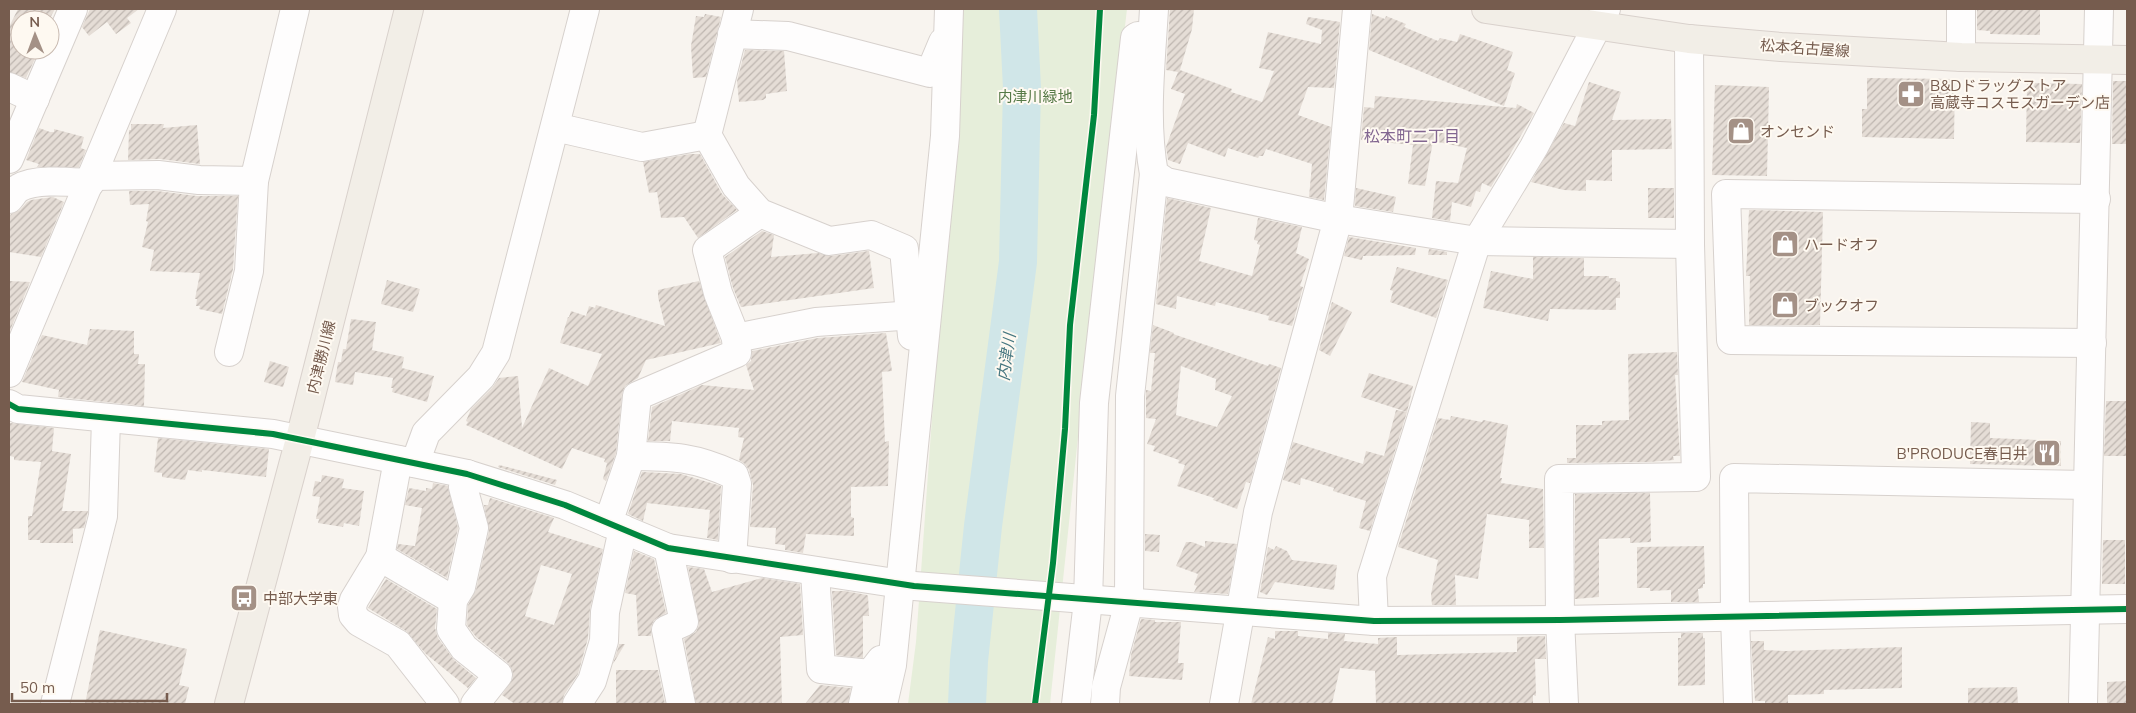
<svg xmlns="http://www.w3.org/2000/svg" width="2136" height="713" font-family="Mulish,'Noto Sans JP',sans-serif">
	<defs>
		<pattern id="building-hatch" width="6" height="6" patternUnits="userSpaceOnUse" patternTransform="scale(1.25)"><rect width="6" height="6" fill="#e5ddd6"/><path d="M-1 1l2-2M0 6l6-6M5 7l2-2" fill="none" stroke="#beb6b0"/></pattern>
	</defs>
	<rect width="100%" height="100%" fill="#f8f4ef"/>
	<path fill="#e6eeda" d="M954 9H1127L1082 399 1050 704H908L916 642 952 138Z"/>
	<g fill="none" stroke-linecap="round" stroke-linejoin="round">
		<path stroke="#d0e6e8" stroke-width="38" d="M967 704 969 661 983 526 1018 262 1022 88 1018 9"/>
	</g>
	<g fill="url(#building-hatch)" fill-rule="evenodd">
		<path d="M18 9H55L49 20H20V50H39L26 78 9 72V27Z"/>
		<path d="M90 9H139L127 18 131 23 116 34 107 22 89 36 82 27Z"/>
		<path d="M1170 9H1194L1192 29 1180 70 1232 89 1231 92 1262 102 1274 71 1259 68 1268 32 1321 44 1322 30 1306 24 1308 17 1340 22 1334 88 1308 87 1298 115 1331 127 1324 200 1309 197 1312 164 1266 149 1263 156H1259L1258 158 1228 148 1225 157 1188 143 1180 164 1168 160 1166 147 1185 94 1171 89 1178 72 1166 70Z"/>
		<path d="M1977 9H2040V35L1990 34V31L1977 30Z"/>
		<path d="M705 14 721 17 706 77 693 78 691 46 696 16 704 17Z"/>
		<path d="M1372 14 1385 19 1386 16 1406 24 1404 27 1438 41 1440 38 1457 42 1460 34 1513 52 1507 70 1515 73 1504 106 1369 50Z"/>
		<path d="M745 50 784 51 787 91 766 94V98L763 100 739 102 737 81Z"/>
		<path d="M1867 78 1955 79 1954 139 1862 137V109H1867Z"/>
		<path d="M2113 81H2127V144H2112Z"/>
		<path d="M1589 82 1621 92 1612 120 1671 119 1672 149 1612 150V181L1586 180V191L1564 190 1531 182 1564 123 1575 126Z"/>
		<path d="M2027 83 2082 84 2080 143 2026 142Z"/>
		<path d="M1715 85 1769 87 1767 176 1712 175Z"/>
		<path d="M1375 96 1516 108 1517 104 1534 113 1491 187 1482 183 1480 192 1476 191 1471 207 1452 202 1450 221 1432 218 1436 181 1458 183 1467 148 1433 141 1425 186 1408 184 1413 145 1361 140 1364 107 1374 108Z"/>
		<path d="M131 124H164L163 128 197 125 200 164 160 159 128 160 129 130H131Z"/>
		<path d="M39 128 50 132H54V129L84 137 81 148 86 150 79 167H37L39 164 26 160Z"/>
		<path d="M690 154H700L722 194 737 210 698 238 684 217 661 218 657 192 649 193 643 162Z"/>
		<path d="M1356 188 1396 197 1393 212 1355 206Z"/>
		<rect x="1648" y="188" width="26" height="30"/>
		<path d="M129 191H157L197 196H238L233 269 222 314 199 309 200 306H196L197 299H195L200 273 150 271 154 250 142 247 148 222 146 221 149 204 130 205Z"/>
		<path d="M53 197 64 202 41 257 9 252V218L11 214 20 210 27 202 31 200Z"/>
		<path d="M1167 198 1211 208 1199 261 1252 276 1260 245 1257 244 1258 241 1254 240 1258 218 1302 227 1296 253 1309 259 1300 286 1303 287 1292 326 1268 320 1269 316 1216 302 1215 306 1177 296 1176 309 1156 304Z"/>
		<path d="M1749 210 1823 212 1820 325H1749L1750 276H1746Z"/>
		<path d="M762 231 774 235 771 257 818 253 831 256 869 251 874 288 741 307 733 288 725 257Z"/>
		<path d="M1349 237 1416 248 1415 255 1363 256 1362 260 1344 256Z"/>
		<path d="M1429 249 1447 252V255H1428Z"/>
		<path d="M1533 257 1584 258V276H1609V278H1616V281L1620 282V298H1616V310L1550 309 1548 321 1483 308 1491 271 1533 279Z"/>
		<path d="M1397 267 1448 280 1436 318 1390 302 1393 291 1390 290Z"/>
		<path d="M387 280 420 289 413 312 381 304Z"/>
		<path d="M9 281 30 282 9 333Z"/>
		<path d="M699 281 721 343 646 360 638 378 625 386 622 394 616 453 606 481 603 479 607 463 604 462 605 459 572 448 562 469 466 425 468 422 466 421 471 409 492 388 499 378 518 376 522 428 549 368 588 386 602 354 560 343 568 317H569L571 311 586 316 589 306 595 308 596 305 665 326 658 297V290Z"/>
		<path d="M1332 302 1352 312 1330 356 1319 350Z"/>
		<path d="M351 319 376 322 372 350 404 357 402 368 434 376 427 402 392 392 393 388H391L393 378 355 372 353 385 335 382 338 362H341L343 349H346Z"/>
		<path d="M1153 325 1174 333 1173 334 1268 366 1269 364 1281 368 1250 483 1246 482 1237 509 1213 500 1214 498 1177 486 1185 465 1178 463 1179 460 1153 451 1155 446 1147 444 1156 419 1146 418V390L1151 391 1155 353H1150ZM1181 366 1216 379 1215 390 1232 396 1217 427 1176 415Z"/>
		<path d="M90 329 134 331V354H139L138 364H145L144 406 58 397 59 390 22 382 42 335 87 345Z"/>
		<path d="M886 333 892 371 882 372 885 442 889 441 888 486 851 487V517L854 518V536L806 534 803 553 785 550V545L775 544 776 528 750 527 753 485 749 470 745 464 739 460 744 438 738 437 739 428 672 421 670 441H648L652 407 702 385 754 390 746 365 751 361 752 351 818 338Z"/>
		<path d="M1677 352 1678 375H1675L1680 456H1673L1674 460 1649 462 1567 463V458H1576V425H1602V421L1629 420 1628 354Z"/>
		<path d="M270 361 289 367 283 387 264 382Z"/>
		<path d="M1369 373 1413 386 1407 412 1361 397Z"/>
		<path d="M2106 401H2127V456H2104Z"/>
		<path d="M1396 410 1407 412 1370 531 1359 528 1366 501 1333 491 1334 488 1301 478 1300 485 1283 480 1293 442 1363 464 1366 451 1384 456Z"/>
		<path d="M1451 416 1482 422 1483 420 1508 425 1500 478H1502L1501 483 1543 489 1544 548H1529V520L1487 514 1478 579 1455 575 1456 605H1432L1431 594 1438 560 1398 547 1438 418 1450 420Z"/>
		<path d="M1971 422 1990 423V438L2061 441V466L1970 464Z"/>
		<path d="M10 423 54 428 52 451 71 454 62 511H88L84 528 73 529V543H40V540H28V516H32L41 462 14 460V457L10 456 9 429Z"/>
		<path d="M158 438 269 449 266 477 202 470V472L188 470 185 480 162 477V473L154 472Z"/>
		<path d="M499 465 557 480 555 485 498 467Z"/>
		<path d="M642 472 681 474 721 486 718 540 707 538 710 510 647 503 643 521 628 514Z"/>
		<path d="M322 475 344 479 342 488 364 491 359 526 344 523 343 527 318 523 319 519H316L320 497 312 496 315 481 321 482Z"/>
		<path d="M433 483 448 486 458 528 447 578 397 549 398 544 415 546 422 508 405 505 409 488 426 491V488L432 489Z"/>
		<path d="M1650 493 1651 542 1630 543V538L1599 539V597L1575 599V494Z"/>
		<path d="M490 498 554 518 548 532 603 549 590 609 588 638 578 674 564 695 562 704H515L502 695 513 678 512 669 508 663 476 637 467 625 468 605 476 590 489 531 484 505H488ZM541 565 572 574 554 625 525 616Z"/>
		<path d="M1145 534 1160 535 1159 552 1145 551Z"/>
		<path d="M2103 540H2125V584H2102Z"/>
		<path d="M1205 541 1237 544 1228 594 1194 592 1197 586 1194 585 1198 574 1176 566 1186 542H1192L1205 547Z"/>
		<path d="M1276 546 1287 551 1292 560 1337 565 1334 590 1275 582 1267 595 1260 592 1268 547 1274 550Z"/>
		<path d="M1704 546 1705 584H1703V588L1698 589 1699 602H1671V590L1650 591V588H1637V547Z"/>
		<path d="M634 551 654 559 666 613 654 620 651 627V636H638L636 595 625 593Z"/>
		<path d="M688 567 704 569 712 592 762 578 800 584 803 635 780 637 782 704H696L684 639 696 632 699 625Z"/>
		<path d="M386 579 437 609 435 628 438 638 454 660 476 678 468 688 426 654 406 631 368 608Z"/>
		<path d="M832 591H845L867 595 868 596 869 616H863V658L836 655Z"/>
		<path d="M1141 619 1155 620V622H1181L1178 663H1184L1182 680 1129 676 1131 655Z"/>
		<path d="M100 630 187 649 179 685 189 687 185 704H85Z"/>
		<path d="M1275 631H1298V636L1328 639V633L1345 634 1344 641 1378 644V638L1397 637V655L1517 652V637L1545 636 1546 659H1535L1536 696 1533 695V704H1376L1375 671 1340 668 1332 704H1251L1268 637 1275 639Z"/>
		<path d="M1681 633H1703V638H1705V685L1678 686V638H1681Z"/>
		<path d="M1751 641H1764V650L1786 651 1902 647V688L1824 690V694L1788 695V704H1765V701H1755Z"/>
		<path d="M619 644H625L613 664 619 645Z"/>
		<path d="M616 670H658L665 704H616Z"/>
		<path d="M2127 681V704H2107V682Z"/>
		<path d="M820 685 851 688 848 704H805Z"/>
		<path d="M2017 687 2018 704H1968V688Z"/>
	</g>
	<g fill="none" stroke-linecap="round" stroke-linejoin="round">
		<g stroke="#d7d1cd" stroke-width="30">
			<g id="minor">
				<path d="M1154 9C1151 63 1144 120 1154 174L1166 182 1338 219 1477 241 1690 244"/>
				<path d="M1961 9V57"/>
				<path d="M732 34 788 36 930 73 943 42H946"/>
				<path d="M9 87 35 99"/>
				<path d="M555 127 642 147 707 135 736 186 760 213 829 241 871 235 904 249 912 336"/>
				<path d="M707 135 739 9"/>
				<path d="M9 159 73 9"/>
				<path d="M92 176 158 175 199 180 254 181"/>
				<path d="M9 199C12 196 15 190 19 188 36 178 71 182 90 183"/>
				<path d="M736 338 816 322 900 316 911 318"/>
				<path d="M2092 343 1731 340 1726 194 2096 199"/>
				<path d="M229 352 249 271 254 181 295 9"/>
				<path d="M9 373 162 9"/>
				<path d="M9 404 18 409 273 434 467 474 565 505 668 548 914 586 1374 621 1560 620 2127 609"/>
				<path d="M631 456C673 456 695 457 734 475L737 484 732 559"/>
				<path d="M398 460 380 557 354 600 352 607 353 615 359 622 398 644 445 704"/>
				<path d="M415 463 426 433 481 377 496 353 585 9"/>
				<path d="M467 474 463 487 474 528 461 587 453 600 451 629 464 648 498 675 475 704"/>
				<path d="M608 523 631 456 637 396 737 353 736 338 718 293 707 250 760 213"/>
				<path d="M668 548 684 622 666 630 681 704"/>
				<path d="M380 557 453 600"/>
				<path d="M815 572 821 669 870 674"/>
				<path d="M1374 621 1372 576 1477 241 1534 147 1606 9"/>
				<path d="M55 704 103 516 106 419"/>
				<path d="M577 704 592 681 604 641 605 612 623 529"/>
				<path d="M863 704 870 674 881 660"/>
				<path d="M883 704 892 665 945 136 949 9"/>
				<path d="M1076 704 1088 601 1094 403 1135 38 1138 36"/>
				<path d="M1105 704 1106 687 1129 603 1130 396 1154 174"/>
				<path d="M1224 704 1258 512 1338 219 1357 9"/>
				<path d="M1564 704 1560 620 1559 479 1696 477 1690 244 1689 39"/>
				<path d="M1738 704 1735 616 1734 478 2088 485"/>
				<path d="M2083 704 2099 9"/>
			</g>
		</g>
		<g stroke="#d9d1cc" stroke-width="30">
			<g id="major">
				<path d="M1486 9 1689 39 1781 47 1961 57 2127 60"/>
				<path d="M229 704 300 439 409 9"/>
			</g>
		</g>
		<use href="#minor" stroke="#fefdfd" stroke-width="28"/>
		<use href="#major" stroke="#f2eee7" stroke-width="28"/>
		<g stroke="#fef9f1" stroke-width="9">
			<g id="cycleway">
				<path d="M9 404 18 409 273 434 467 474 565 505 668 548 914 586 1374 621 1560 620 2127 609"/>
				<path d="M1035 704 1053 563 1065 429 1070 325 1094 115 1100 9"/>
			</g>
		</g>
		<use href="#cycleway" stroke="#00873e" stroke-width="6"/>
	</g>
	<defs>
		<g id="pharmacy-square" transform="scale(1.4375)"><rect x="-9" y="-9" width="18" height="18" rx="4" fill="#a49186" stroke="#fef9f1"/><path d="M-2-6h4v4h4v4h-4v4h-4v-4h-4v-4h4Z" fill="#fff"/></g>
		<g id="shop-square" transform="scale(1.4375)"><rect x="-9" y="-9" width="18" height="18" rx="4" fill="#a49186" stroke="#fef9f1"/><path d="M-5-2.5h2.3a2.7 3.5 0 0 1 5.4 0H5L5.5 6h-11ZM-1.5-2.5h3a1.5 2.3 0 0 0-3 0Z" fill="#fff"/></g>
		<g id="restaurant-square" transform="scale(1.4375)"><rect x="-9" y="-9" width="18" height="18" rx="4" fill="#a49186" stroke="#fef9f1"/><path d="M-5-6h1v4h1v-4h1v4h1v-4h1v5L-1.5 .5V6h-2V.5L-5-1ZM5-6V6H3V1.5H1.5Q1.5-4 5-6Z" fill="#fff"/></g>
		<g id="bus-square" transform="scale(1.4375)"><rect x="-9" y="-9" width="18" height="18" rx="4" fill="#a49186" stroke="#fef9f1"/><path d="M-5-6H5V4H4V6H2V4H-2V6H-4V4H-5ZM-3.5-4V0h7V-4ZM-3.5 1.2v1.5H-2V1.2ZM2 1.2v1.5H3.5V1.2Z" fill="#fff"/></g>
	</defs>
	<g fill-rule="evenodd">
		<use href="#pharmacy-square" x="1911" y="94"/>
		<use href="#shop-square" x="1741" y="131"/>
		<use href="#shop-square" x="1785" y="244"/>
		<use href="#shop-square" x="1785" y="305"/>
		<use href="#restaurant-square" x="2047" y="453"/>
		<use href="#bus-square" x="244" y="598"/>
	</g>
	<g text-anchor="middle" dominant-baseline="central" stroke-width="4" stroke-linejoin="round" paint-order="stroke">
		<g font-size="15" fill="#765c4e" stroke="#fef9f1">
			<text transform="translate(1805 48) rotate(4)">松本名古屋線</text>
			<text transform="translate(321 357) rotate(-76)">内津勝川線</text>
		</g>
		<g font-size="15" fill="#765c4e" stroke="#fef9f1" text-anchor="start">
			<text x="1930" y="85">B&amp;Dドラッグストア<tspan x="1930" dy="17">高蔵寺コスモスガーデン店</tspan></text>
			<text x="1760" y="131">オンセンド</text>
			<text x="1804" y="244">ハードオフ</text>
			<text x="1804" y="305">ブックオフ</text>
			<text x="2028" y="453" text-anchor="end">B'PRODUCE春日井</text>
			<text x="263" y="598">中部大学東</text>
		</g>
		<g font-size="15" fill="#577a47" stroke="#fef9f1">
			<text x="1035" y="96">内津川緑地</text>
		</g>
		<g font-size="16" fill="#826691" stroke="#fef9f1">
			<text x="1412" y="136">松本町二丁目</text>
		</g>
		<g font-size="16" font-style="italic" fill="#467780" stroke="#fef9f1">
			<text transform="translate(1006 357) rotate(-82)">内津川</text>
		</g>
	</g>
	<rect width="2136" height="713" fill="none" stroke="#765c4e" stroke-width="20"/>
	<g transform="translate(35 35) rotate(359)"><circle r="24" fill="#fef9f1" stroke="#c8bab0"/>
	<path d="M0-4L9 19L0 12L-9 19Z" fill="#a49186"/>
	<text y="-8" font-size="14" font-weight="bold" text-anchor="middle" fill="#765c4e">N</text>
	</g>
	<path d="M12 693v8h155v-8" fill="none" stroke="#765c4e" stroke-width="2.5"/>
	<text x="20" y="693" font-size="15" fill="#765c4e" stroke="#fef9f1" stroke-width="4" paint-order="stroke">50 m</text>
</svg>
